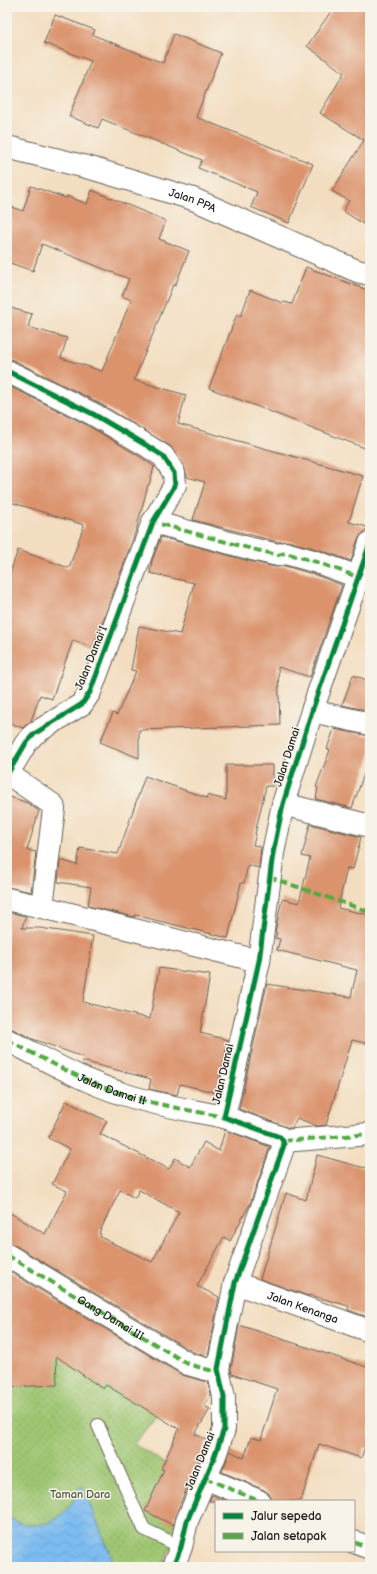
<svg xmlns="http://www.w3.org/2000/svg" width="377" height="1574" font-family="'Balsamiq Sans',sans-serif">
	<defs>
		<pattern id="park-dots" width="8" height="8" patternUnits="userSpaceOnUse"><rect width="8" height="8" fill="#9fc672"/><path d="M2 2h.1M6 6h.1" fill="none" stroke="#88aa62" stroke-width="1.8" stroke-linecap="round"/></pattern>
		<pattern id="water-waves" width="16" height="10" patternUnits="userSpaceOnUse"><rect width="16" height="10" fill="#7cbbf0"/><path d="M0 5q4-4 8 0t8 0" fill="none" stroke="#6ba0cd"/></pattern>
	</defs>
	<rect width="100%" height="100%" fill="#f7f3e8"/>
	<filter id="ink" filterUnits="userSpaceOnUse"><feTurbulence type="fractalNoise" baseFrequency=".025" numOctaves="2"/><feDisplacementMap in="SourceGraphic" scale="8" xChannelSelector="R" yChannelSelector="G"/><feConvolveMatrix kernelMatrix="1 2 1 2 8 2 1 2 1" color-interpolation-filters="sRGB"/></filter>
	<filter id="wash" filterUnits="userSpaceOnUse"><feTurbulence type="fractalNoise" baseFrequency=".012" numOctaves="4" result="noise"/><feDisplacementMap in="SourceGraphic" scale="16" xChannelSelector="R" yChannelSelector="G"/><feGaussianBlur stdDeviation="0.9" result="paint"/><feColorMatrix in="noise" values="0 0 0 0 0 0 0 0 0 0 0 0 0 0 0 0 0 1.4 0 .05"/><feComposite in="paint" operator="in"/></filter>
	<g filter="url(#wash)">
		<rect width="100%" height="100%" fill="#f3ddc0"/>
		<path fill="url(#park-dots)" stroke="#5e7147" d="M7 1327 157 1415 134 1444 169 1466 153 1509 181 1524 163 1567H7Z"/>
		<path fill="url(#water-waves)" stroke="#4c6c86" d="M82 1486 116 1567H7V1517C27 1530 54 1527 69 1507 75 1501 75 1491 82 1486Z"/>
		<g id="blocks">
			<g fill="#da936d" fill-rule="evenodd">
				<path d="M334 7H370V228L343 211 349 201 332 191 364 140 320 113 344 73 307 46Z"/>
				<path d="M55 15 95 30 93 35 163 63 174 34 221 53 196 117 313 164 289 223 251 207 257 192 198 168 202 160 102 119 98 128 69 116 91 61 44 43Z"/>
				<path d="M31 186 66 198 67 196 87 204 92 190 166 221 159 239 189 251 175 286 173 285 134 380 186 395 178 424 363 476 349 522 367 527 365 532 362 534 358 539 351 561 320 550 288 541 278 542 193 520 205 482 187 477 184 466 170 446 99 403 13 360 7 359V307L32 314 28 327 67 338 61 358 102 371 131 300 122 296 129 279 42 244 33 271 7 262V205L23 211Z"/>
				<path d="M306 267 370 291V450L209 388 237 314 241 316 250 290 283 303 284 302 292 304Z"/>
				<path d="M7 385 87 425 139 456 155 467H154L149 485H148L137 527 126 558 93 648 73 640 52 699 40 695 31 721 23 728 7 722V581L18 550 69 568 84 525 7 501Z"/>
				<path d="M161 537 249 561 275 567 285 566 313 574 342 585 310 677 278 667 280 725 139 730V758L100 742 113 713 117 715 136 671 131 670 139 626 180 634 194 583 150 573 152 561Z"/>
				<path d="M353 675 370 681V711L342 705Z"/>
				<path d="M334 729 370 736V757L352 808 316 799 318 788 316 787 330 750 327 749Z"/>
				<path d="M226 765H273V786H266L255 834H256L253 845 261 847 259 868 248 865 244 883H241L228 938 135 915V917L88 906 91 887 58 882 60 860 77 865 80 848 118 854 145 776 207 798V795L226 800Z"/>
				<path d="M7 796 28 803 39 811 27 850 36 852 31 892 7 887Z"/>
				<path d="M310 824 361 837 353 869 347 868 338 908 370 915V1044L352 1040 326 1125 317 1126 297 1118 292 1128H289L239 1109 267 984 351 997 357 970 277 950 280 939 275 938 277 933 275 932 282 899 299 903 310 858 302 856Z"/>
				<path d="M7 912 26 916 22 928H40L93 936 83 1002 150 1019 159 968 210 975 200 1033 228 1040 217 1093 180 1084 177 1095 149 1089 151 1079 82 1061 83 1057 33 1039 13 1029 7 1028Z"/>
				<path d="M66 1101 107 1121 100 1134 169 1169 175 1158 190 1167 204 1142 219 1151 225 1130 270 1147 250 1204 230 1241 224 1237 197 1286 219 1297 208 1357 193 1352 13 1244 7 1243V1211L45 1234 67 1191 52 1184 70 1149 48 1138ZM120 1190 135 1198 139 1190 179 1212 152 1262 100 1237 101 1234 99 1233Z"/>
				<path d="M317 1155 361 1167 370 1168V1318L348 1310 349 1306 309 1295 308 1296 260 1279 286 1193 306 1200Z"/>
				<path d="M7 1270 182 1375 208 1382 211 1394 204 1406 210 1409 195 1434 207 1440 175 1516 173 1525 145 1511 164 1470 161 1469 179 1429 106 1385 103 1389 56 1356 57 1385 7 1387Z"/>
				<path d="M239 1325 370 1368V1449L365 1447 361 1458 319 1444 301 1501H271L269 1494 264 1490 222 1472 230 1451 244 1458 251 1437 261 1440 277 1389 232 1374 231 1369Z"/>
				<path d="M212 1495 227 1501H209Z"/>
			</g>
		</g>
	</g>
	<g filter="url(#ink)">
		<use href="#blocks" fill-opacity="0" stroke="#676055" stroke-width="1"/>
		<g fill="none" stroke-linecap="round" stroke-linejoin="round">
			<g stroke="#676055" stroke-width="14">
				<path id="lane" d="M98 1425 144 1529 181 1547"/>
			</g>
			<g stroke="#676055" stroke-width="24">
				<g id="street">
					<path d="M7 371 93 414 146 445 163 456 174 473 175 485 153 522 90 692 82 704 34 734 26 743 8 773"/>
					<path d="M153 522 252 549 278 555 285 553 317 562 358 577"/>
					<path d="M312 711 370 724"/>
					<path d="M7 773 53 805 54 809 42 907 259 961"/>
					<path d="M283 804 370 826"/>
					<path d="M7 899 42 907"/>
					<path id="s1" d="M7 1040C45 1059 82 1081 123 1094 155 1105 190 1110 224 1117"/>
					<path d="M283 1141 370 1134"/>
					<path id="s2" d="M7 1255 188 1364 209 1370 218 1369"/>
					<path id="s3" d="M235 1283 370 1331"/>
					<path d="M205 1478 259 1501"/>
					<path d="M354 1542 370 1548"/>
					<path d="M173 1567 181 1547 187 1521 214 1458 224 1429V1397L218 1369 235 1283 284 1145 283 1141 280 1137 224 1117 259 961 273 853 283 804 312 711 370 543"/>
				</g>
			</g>
			<g stroke="#676055" stroke-width="24">
				<g id="secondary">
					<path id="s4" d="M7 147 94 169 193 199 357 271 370 274"/>
				</g>
			</g>
			<use href="#lane" stroke="#fff" stroke-width="12"/>
			<use href="#street" stroke="#fff" stroke-width="22"/>
			<use href="#secondary" stroke="#fff" stroke-width="22"/>
			<g stroke="#52a943" stroke-width="4" stroke-dasharray="8 4" stroke-linecap="butt">
				<path d="M155 519 153 522 252 549 278 555 285 553 317 562 358 577"/>
				<path d="M269 877 370 912"/>
				<path d="M7 1040C45 1059 82 1081 123 1094 155 1105 190 1110 224 1117"/>
				<path d="M283 1141 370 1134"/>
				<path d="M7 1255 188 1364 209 1370 218 1369"/>
				<path d="M205 1478 259 1501"/>
				<path d="M354 1542 370 1548"/>
			</g>
			<g stroke="#f7f3e8" stroke-width="8">
				<g id="cycleway">
					<path d="M7 371 93 414 146 445 163 456 174 473 175 485 153 522 90 692 82 704 34 734 26 743 8 773"/>
					<path d="M173 1567 181 1547 187 1521 214 1458 224 1429V1397L218 1369 235 1283 284 1145 283 1141 280 1137 224 1117 259 961 273 853 283 804 312 711 370 543"/>
				</g>
			</g>
			<use href="#cycleway" stroke="#00873e" stroke-width="5"/>
		</g>
	</g>
	<g text-anchor="middle" dominant-baseline="central" stroke-width="3" stroke-linejoin="round" paint-order="stroke">
		<g font-size="11" fill="#1c1c1c" stroke="#f7f3e8">
			<text stroke="none"><textPath href="#s4" startOffset="193">Jalan PPA</textPath></text>
			<text transform="translate(91 658) rotate(-68)">Jalan Damai I</text>
			<text transform="translate(287 757) rotate(-72)">Jalan Damai</text>
			<text transform="translate(223 1074) rotate(-77)">Jalan Damai</text>
			<text stroke="none"><textPath href="#s1" startOffset="116">Jalan Damai II</textPath></text>
			<text stroke="none"><textPath href="#s3" startOffset="72">Jalan Kenanga</textPath></text>
			<text stroke="none"><textPath href="#s2" startOffset="121">Gang Damai III</textPath></text>
			<text transform="translate(200 1461) rotate(-68)">Jalan Damai</text>
		</g>
		<g font-size="11" fill="#4a583a" stroke="#f7f3e8">
			<text x="80" y="1494">Taman Dara</text>
		</g>
	</g>
	<rect width="377" height="1574" fill="none" stroke="#f7f3e8" stroke-width="24"/>
	<rect x="215" y="1500" width="140" height="52" fill="#f7f3e8" stroke="#9f9d96"/>
	<rect x="223" y="1513" width="20" height="6" fill="#00873e" stroke="#9f9d96"/>
	<text x="251" y="1520" font-size="12" fill="#1c1c1c">Jalur sepeda</text>
	<rect x="223" y="1533" width="20" height="6" fill="#52a943" stroke="#9f9d96"/>
	<text x="251" y="1540" font-size="12" fill="#1c1c1c">Jalan setapak</text>
</svg>
